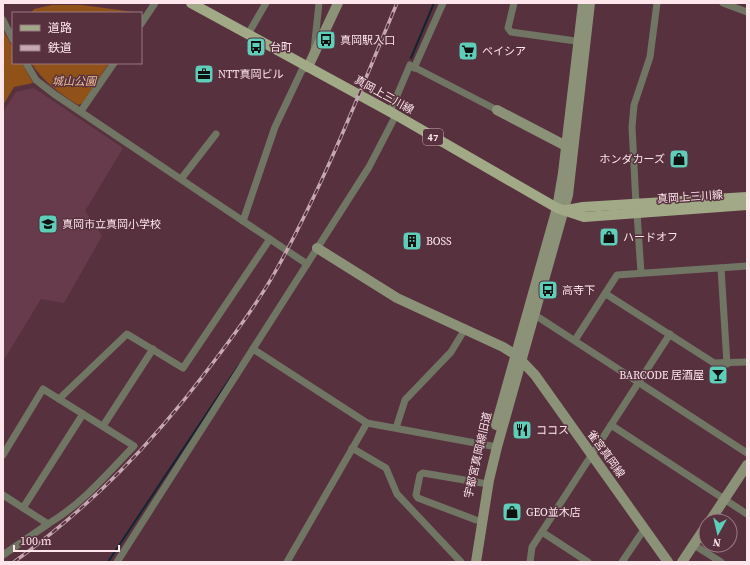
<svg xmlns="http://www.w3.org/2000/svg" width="750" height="565" font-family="'Source Serif 4','Noto Sans JP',serif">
	<rect width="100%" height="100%" fill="#57313e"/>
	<path fill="#673b4b" d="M34 88 123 148 85 211 102 236 64 303 41 299 3 361V112L16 92Z"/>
	<g fill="#905218">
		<path d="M52 5H82L141 13H31L34 9Z"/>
		<path d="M3 30 13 48V63H22L33 83 14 87 3 105Z"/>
		<path d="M31 63H109L83 103 78 105C59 93 44 82 31 63Z"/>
	</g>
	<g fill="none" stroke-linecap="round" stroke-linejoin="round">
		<g stroke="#13242f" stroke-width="2">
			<path d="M411 58 434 3"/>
			<path d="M108 562 239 365"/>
		</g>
		<g stroke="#717564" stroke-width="7">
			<path d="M514 3 508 28 511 32 583 42"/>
			<path d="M723 3 747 12"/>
			<path d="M3 20 13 40"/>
			<path d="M141 24 155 3"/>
			<path d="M248 34 266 3"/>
			<path d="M314 50 319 3"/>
			<path d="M26 63 36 80 54 94 307 264"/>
			<path d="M414 68 443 3"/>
			<path d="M81 111 114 63"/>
			<path d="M390 112 410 65 497 110"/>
			<path d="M181 179 216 134"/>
			<path d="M636 204 632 127 634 105 650 57 657 3"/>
			<path d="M637 213 641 273"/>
			<path d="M243 221 275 127 302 70 308 67"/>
			<path d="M721 268 727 364"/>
			<path d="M606 294 714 363 747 362"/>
			<path d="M535 315 747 453"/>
			<path d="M575 340 617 275 747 266"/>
			<path d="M253 349 367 423 497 447"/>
			<path d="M59 399 127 334 183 368 270 239"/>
			<path d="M611 425 747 514"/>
			<path d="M103 426 153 349"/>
			<path d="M396 428 405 400 451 352 465 329"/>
			<path d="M352 448 386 468 397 494 461 562"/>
			<path d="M3 455 43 389 134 446C107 474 82 504 48 524"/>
			<path d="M3 495 48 524 3 555"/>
			<path d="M23 508 83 414"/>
			<path d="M476 520 418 498 416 495 420 475 423 473 482 483"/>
			<path d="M542 532 588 562"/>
			<path d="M694 545 721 562"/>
			<path d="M117 562 369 167 396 115"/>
			<path d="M287 562 367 423"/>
			<path d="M530 562 532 547 670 334"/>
			<path d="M622 562 645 528"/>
		</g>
		<g stroke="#8c9278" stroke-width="10">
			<path d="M308 67 338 3"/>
			<path d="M497 110 566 146"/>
			<path d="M317 248 397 298 503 347 516 355 535 375 668 562"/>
			<path d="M496 425 557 208 563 173 583 3"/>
			<path d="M710 521 747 465"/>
			<path d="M476 562 489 480 497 447 568 195 590 3"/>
			<path d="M682 562 706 526"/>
		</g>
		<g stroke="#a1a987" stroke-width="10">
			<path d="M191 3 396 115 557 208 584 217 747 205"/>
			<path d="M567 210 583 207 747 197"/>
		</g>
		<g stroke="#c5a8b1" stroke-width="3.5">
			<path id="rail" d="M14 562C92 505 151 445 209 368 232 338 255 307 274 274 323 187 359 94 397 3"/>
		</g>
		<use href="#rail" stroke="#57313e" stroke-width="2" stroke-dasharray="6" stroke-linecap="butt"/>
	</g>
	<defs>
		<g id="bus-square" transform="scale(1)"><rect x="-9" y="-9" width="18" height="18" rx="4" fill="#5eceb8" stroke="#57313e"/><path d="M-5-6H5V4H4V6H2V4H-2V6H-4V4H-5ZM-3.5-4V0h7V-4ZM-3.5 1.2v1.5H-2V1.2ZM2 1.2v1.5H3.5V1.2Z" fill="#111"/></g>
		<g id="supermarket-square" transform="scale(1)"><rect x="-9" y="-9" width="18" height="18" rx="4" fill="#5eceb8" stroke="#57313e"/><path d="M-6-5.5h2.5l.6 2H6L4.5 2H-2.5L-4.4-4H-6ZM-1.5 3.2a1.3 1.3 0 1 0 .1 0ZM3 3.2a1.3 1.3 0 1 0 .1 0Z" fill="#111"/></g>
		<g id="office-square" transform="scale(1)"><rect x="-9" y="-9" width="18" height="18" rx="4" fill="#5eceb8" stroke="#57313e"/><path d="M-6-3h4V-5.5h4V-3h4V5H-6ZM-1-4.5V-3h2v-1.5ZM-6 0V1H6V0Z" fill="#111"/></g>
		<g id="shop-square" transform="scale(1)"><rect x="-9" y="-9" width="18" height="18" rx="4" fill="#5eceb8" stroke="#57313e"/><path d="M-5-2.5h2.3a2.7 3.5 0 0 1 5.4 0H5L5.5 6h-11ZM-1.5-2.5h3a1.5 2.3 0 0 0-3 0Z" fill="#111"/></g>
		<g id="school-square" transform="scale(1)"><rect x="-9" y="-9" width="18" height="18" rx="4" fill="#5eceb8" stroke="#57313e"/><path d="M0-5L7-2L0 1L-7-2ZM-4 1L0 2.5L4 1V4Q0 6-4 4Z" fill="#111"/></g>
		<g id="building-square" transform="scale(1)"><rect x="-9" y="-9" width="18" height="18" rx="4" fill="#5eceb8" stroke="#57313e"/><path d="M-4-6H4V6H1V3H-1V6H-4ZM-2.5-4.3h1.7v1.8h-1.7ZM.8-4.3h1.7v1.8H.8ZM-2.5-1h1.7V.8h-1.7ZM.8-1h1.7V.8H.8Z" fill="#111"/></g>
		<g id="bar-square" transform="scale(1)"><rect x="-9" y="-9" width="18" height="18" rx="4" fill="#5eceb8" stroke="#57313e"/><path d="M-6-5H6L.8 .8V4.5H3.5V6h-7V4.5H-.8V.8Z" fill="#111"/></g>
		<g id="restaurant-square" transform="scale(1)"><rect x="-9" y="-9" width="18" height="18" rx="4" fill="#5eceb8" stroke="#57313e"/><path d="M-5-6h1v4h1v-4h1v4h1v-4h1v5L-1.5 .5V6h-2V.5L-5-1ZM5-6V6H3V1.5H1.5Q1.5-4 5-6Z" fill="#111"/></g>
	</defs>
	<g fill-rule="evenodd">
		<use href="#bus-square" x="326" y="40"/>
		<use href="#bus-square" x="256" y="47"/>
		<use href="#supermarket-square" x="468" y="51"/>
		<use href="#office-square" x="204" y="74"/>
		<use href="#shop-square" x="679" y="159"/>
		<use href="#school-square" x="48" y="224"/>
		<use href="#shop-square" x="609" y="237"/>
		<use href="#building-square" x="412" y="241"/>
		<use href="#bus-square" x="548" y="290"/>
		<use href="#bar-square" x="718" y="375"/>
		<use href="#restaurant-square" x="522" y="430"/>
		<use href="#shop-square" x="512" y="512"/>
	</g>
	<g text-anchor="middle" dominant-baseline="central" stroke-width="3" stroke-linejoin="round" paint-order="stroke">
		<rect fill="#57313e" stroke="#cdb0b8" stroke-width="1" x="423" y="129" width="20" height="16" rx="3"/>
		<g font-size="10" font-weight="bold" fill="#ffe6ed">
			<text x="433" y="137">47</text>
		</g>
		<g font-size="11" fill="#ffe6ed" stroke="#57313e" text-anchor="start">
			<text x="340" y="40">真岡駅入口</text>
			<text x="270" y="47">台町</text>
			<text x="482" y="51">ベイシア</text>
			<text x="218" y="74">NTT真岡ビル</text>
			<text x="665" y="159" text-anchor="end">ホンダカーズ</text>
			<text x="62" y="224">真岡市立真岡小学校</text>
			<text x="623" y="237">ハードオフ</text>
			<text x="426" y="241">BOSS</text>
			<text x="562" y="290">高寺下</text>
			<text x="704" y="375" text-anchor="end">BARCODE 居酒屋</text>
			<text x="536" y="430">ココス</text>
			<text x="526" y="512">GEO並木店</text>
		</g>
		<g font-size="11" font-style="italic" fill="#f1c09b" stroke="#57313e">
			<text x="74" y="81">城山公園</text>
		</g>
		<g font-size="11" fill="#ffe6ed" stroke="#57313e">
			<text transform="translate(384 95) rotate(29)">真岡上三川線</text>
			<text transform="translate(690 197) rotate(-4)">真岡上三川線</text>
			<text transform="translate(606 454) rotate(54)">雀宮真岡線</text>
			<text transform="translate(478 455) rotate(-77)">宇都宮真岡線旧道</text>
		</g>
	</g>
	<rect width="750" height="565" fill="none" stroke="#ffe6ed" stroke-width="8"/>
	<rect x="12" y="12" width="130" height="52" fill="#57313e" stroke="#9a7984"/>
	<rect x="20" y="25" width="20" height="6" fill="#a1a987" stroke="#9a7984"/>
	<text x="48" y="32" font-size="12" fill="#ffe6ed">道路</text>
	<rect x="20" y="45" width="20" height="6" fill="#c5a8b1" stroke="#9a7984"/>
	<text x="48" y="52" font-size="12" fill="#ffe6ed">鉄道</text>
	<g transform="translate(718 533) rotate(188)"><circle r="19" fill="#57313e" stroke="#9a7984"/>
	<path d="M0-3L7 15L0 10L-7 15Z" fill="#5eceb8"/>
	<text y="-6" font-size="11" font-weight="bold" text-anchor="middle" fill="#ffe6ed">N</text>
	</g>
	<path d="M14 545v6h105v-6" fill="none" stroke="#ffe6ed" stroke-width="2"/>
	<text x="20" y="545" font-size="12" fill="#ffe6ed" stroke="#57313e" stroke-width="3" paint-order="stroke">100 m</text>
</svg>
